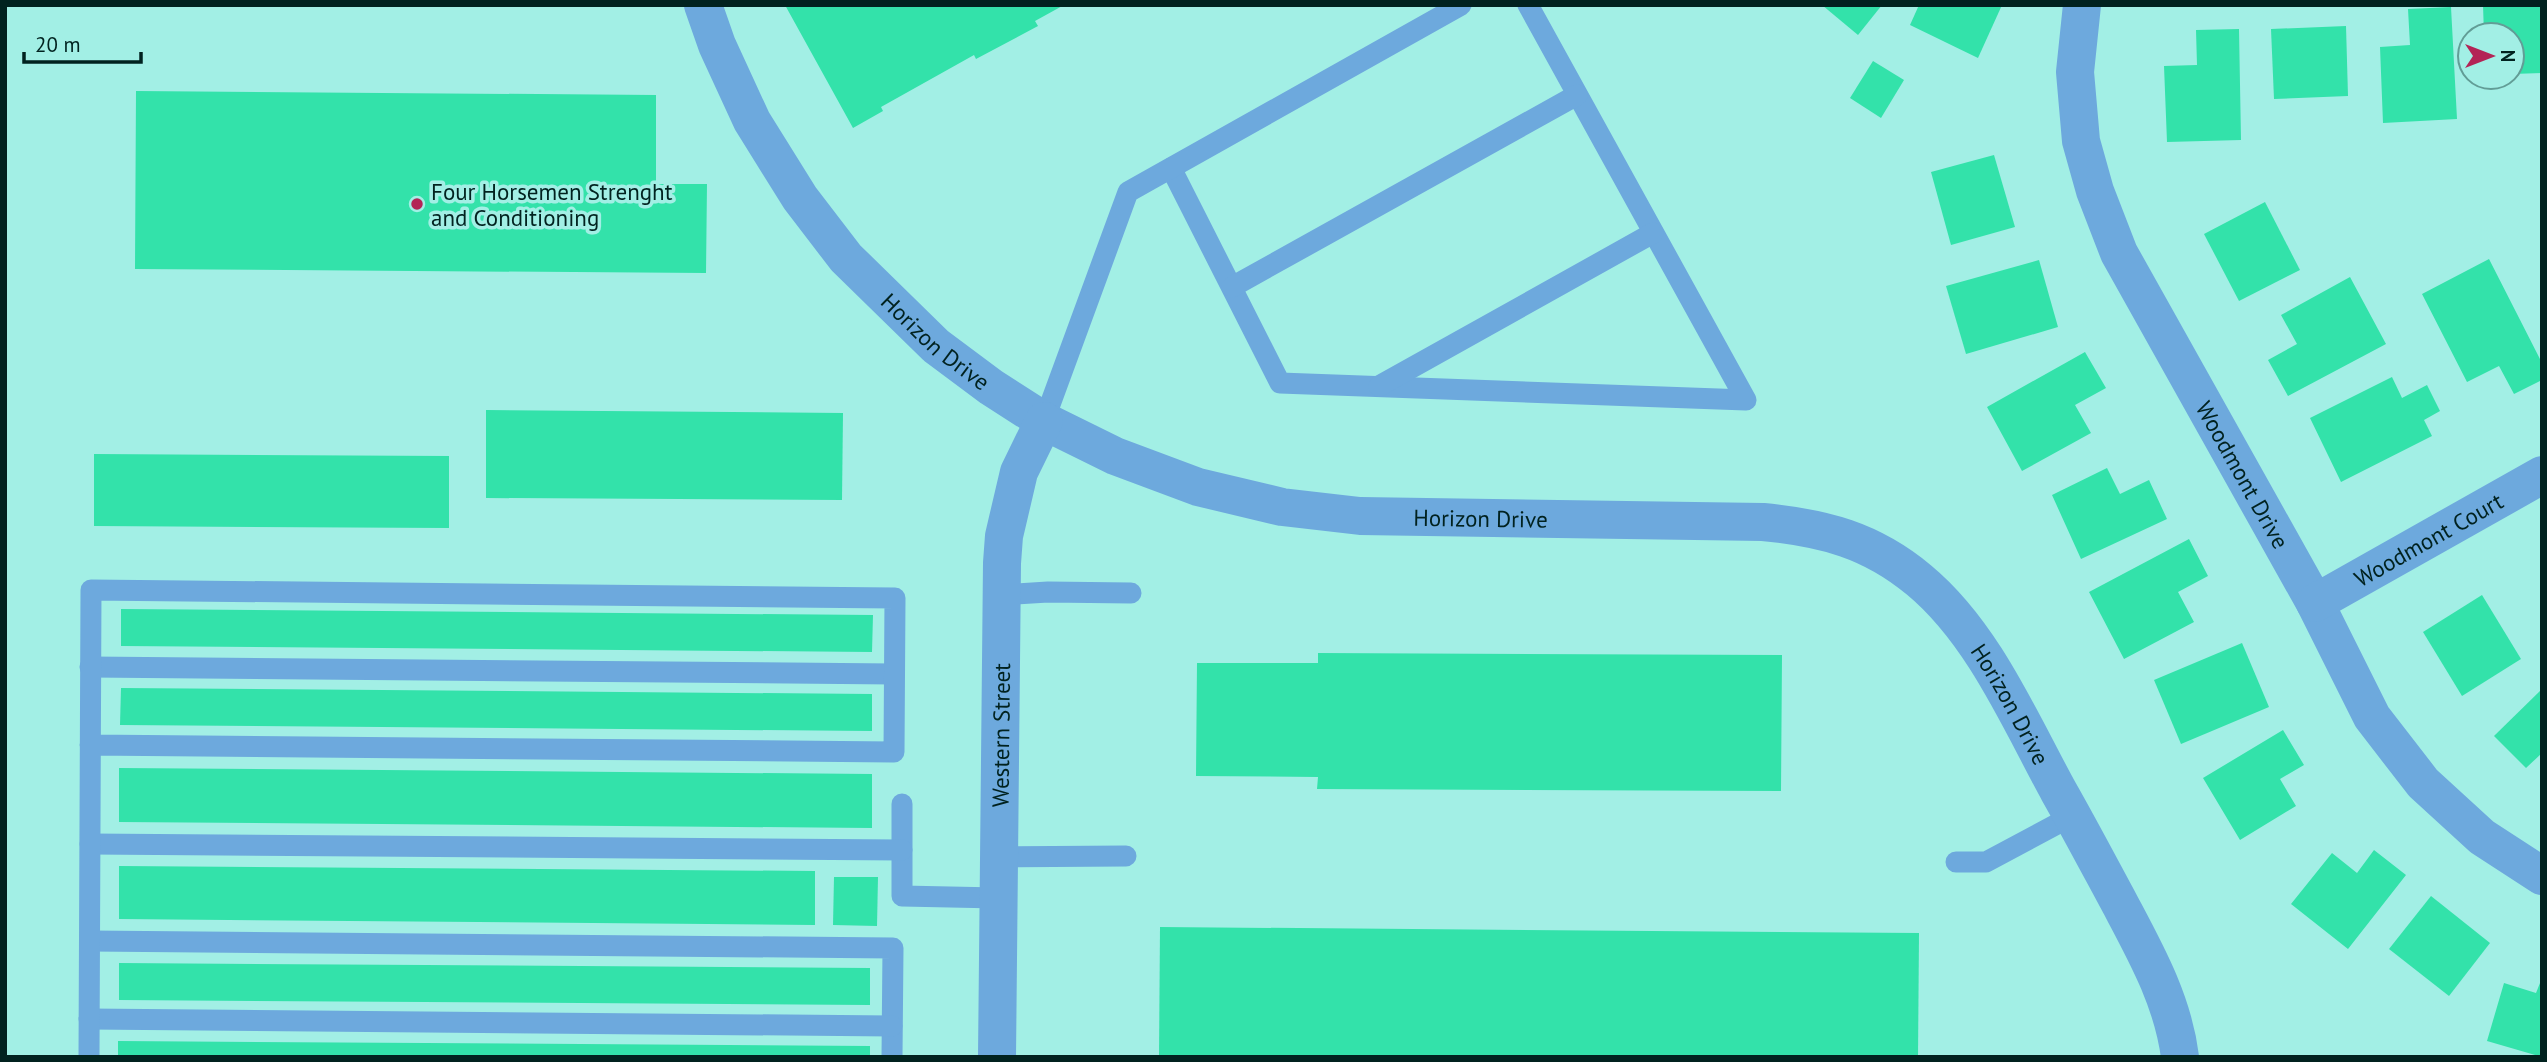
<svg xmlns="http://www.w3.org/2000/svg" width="2547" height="1062" font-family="'PT Sans',sans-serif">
	<rect width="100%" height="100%" fill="#a2efe5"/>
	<g fill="#33e2aa">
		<path d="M785 5H1064L1035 21 1038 26 976 59 974 55 881 107 883 111 853 128Z"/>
		<path d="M1822 5H1882L1858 35Z"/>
		<path d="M1919 5H2002L1978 58 1910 25Z"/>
		<path d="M2483 5H2542V73L2512 74V35H2484Z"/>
		<path d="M2451 7 2457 119 2383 123 2380 47 2410 45 2408 9Z"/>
		<path d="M2346 26 2348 96 2274 99 2271 29Z"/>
		<path d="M2239 29 2241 140 2167 142 2164 66 2197 65 2196 30Z"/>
		<path d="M1873 61 1904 80 1881 118 1850 98Z"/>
		<path d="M136 91 656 95V184H707L706 273 135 269Z"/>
		<path d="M1994 155 2015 227 1951 245 1931 172Z"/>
		<path d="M2265 202 2300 270 2239 301 2204 234Z"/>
		<path d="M2489 259 2542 363V380L2514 394 2499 366 2467 382 2422 294Z"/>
		<path d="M2039 260 2058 327 1966 354 1946 286Z"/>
		<path d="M2350 277 2386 344 2288 396 2268 360 2297 344 2281 315Z"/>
		<path d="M2085 352 2106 388 2075 405 2091 433 2022 471 1987 407Z"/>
		<path d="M2392 377 2402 398 2427 385 2440 411 2424 420 2432 436 2341 482 2310 418Z"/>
		<path d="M486 410 843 413 842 500 486 498Z"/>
		<path d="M94 454 449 456V528L94 526Z"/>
		<path d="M2107 468 2120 494 2149 480 2167 519 2081 559 2052 495Z"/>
		<path d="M2189 539 2208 576 2178 592 2194 622 2124 659 2089 592Z"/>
		<path d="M2482 595 2521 659 2462 696 2423 632Z"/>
		<path d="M121 609 873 615 872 652 121 646Z"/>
		<path d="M2242 643 2269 707 2181 744 2154 680Z"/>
		<path d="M1318 653 1782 655 1781 791 1317 789 1318 777 1196 776 1197 663H1318Z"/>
		<path d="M121 688 872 694V731L120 725Z"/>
		<path d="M2542 689V753L2526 768 2494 736Z"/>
		<path d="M2283 730 2304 765 2280 779 2296 806 2240 840 2203 778Z"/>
		<path d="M119 768 872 774V828L119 822Z"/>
		<path d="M2374 850 2406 875 2348 949 2291 904 2332 853 2357 873Z"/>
		<path d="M119 866 815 871V925L119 919Z"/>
		<path d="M834 877H878L877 926 833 925Z"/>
		<path d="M2431 896 2490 943 2449 996 2389 949Z"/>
		<path d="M1160 927 1919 933 1918 1057H1159Z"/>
		<path d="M119 963 870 968V1005L119 1000Z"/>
		<path d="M2542 978V1057L2487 1041 2504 983 2536 993Z"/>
		<path d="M118 1041 870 1046V1057H118Z"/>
	</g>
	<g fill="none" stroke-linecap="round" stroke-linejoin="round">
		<g stroke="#6da9dd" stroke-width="21">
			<path d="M1171 168 1280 383 1746 400 1528 5"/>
			<path d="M1232 287 1577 95"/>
			<path d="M1379 386 1653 233"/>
			<path d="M1044 421 1128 192 1461 5"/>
			<path d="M1000 595 1048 592 1131 593"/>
			<path d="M90 667 894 674"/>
			<path d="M902 804V896L998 898"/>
			<path d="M90 844 902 850"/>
			<path d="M998 857 1126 856"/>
			<path d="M1956 862H1986L2072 816"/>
			<path d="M90 941 893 948 892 1057"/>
			<path d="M89 1019 892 1026"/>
			<path d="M89 1057 91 590 895 598 894 752 90 745"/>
		</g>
		<g stroke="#6da9dd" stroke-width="38">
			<path id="s1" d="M703 5 717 45 752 121 800 198 846 258 936 346 991 387 1044 421 1115 456 1198 487 1282 507 1360 516 1763 522C1824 528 1871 540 1919 580 1983 633 2020 721 2059 792 2080 829 2100 867 2120 904 2146 953 2173 1001 2180 1057"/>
			<path id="s2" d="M2082 5 2075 72 2081 141 2095 191 2119 253 2315 603 2372 717 2423 783 2482 837 2542 876"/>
			<path id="s3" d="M2315 603 2542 475"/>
			<path id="s4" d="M997 1057 1002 563 1004 536 1019 472 1044 421"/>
		</g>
	</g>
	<circle fill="#b32456" stroke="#a2efe5" stroke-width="2.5" cx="417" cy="204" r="7"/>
	<g text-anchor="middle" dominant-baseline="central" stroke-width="7" stroke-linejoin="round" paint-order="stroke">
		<g font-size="23" fill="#01221f" stroke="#a2efe5" text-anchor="start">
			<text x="431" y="191">Four Horsemen Strenght<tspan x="431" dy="26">and Conditioning</tspan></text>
		</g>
		<g font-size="23" fill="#01221f" stroke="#a2efe5">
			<text stroke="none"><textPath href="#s1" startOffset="415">Horizon Drive</textPath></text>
			<text stroke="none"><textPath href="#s2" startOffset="509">Woodmont Drive</textPath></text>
			<text stroke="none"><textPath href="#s1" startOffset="1003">Horizon Drive</textPath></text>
			<text stroke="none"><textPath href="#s3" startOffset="130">Woodmont Court</textPath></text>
			<text stroke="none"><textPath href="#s1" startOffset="1610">Horizon Drive</textPath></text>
			<text stroke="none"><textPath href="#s4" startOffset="322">Western Street</textPath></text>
		</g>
	</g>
	<rect width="2547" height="1062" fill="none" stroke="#01221f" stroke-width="14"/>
	<g transform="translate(2491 56) rotate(90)"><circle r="33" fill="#a2efe5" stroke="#629d96" stroke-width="2"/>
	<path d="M0-5L12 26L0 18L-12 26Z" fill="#b32456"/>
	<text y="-10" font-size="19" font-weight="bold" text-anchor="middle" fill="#01221f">N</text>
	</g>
	<path d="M24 52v10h117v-10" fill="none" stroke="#01221f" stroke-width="3.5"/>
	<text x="35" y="52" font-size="21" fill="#01221f" stroke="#a2efe5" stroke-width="5" paint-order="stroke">20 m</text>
</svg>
